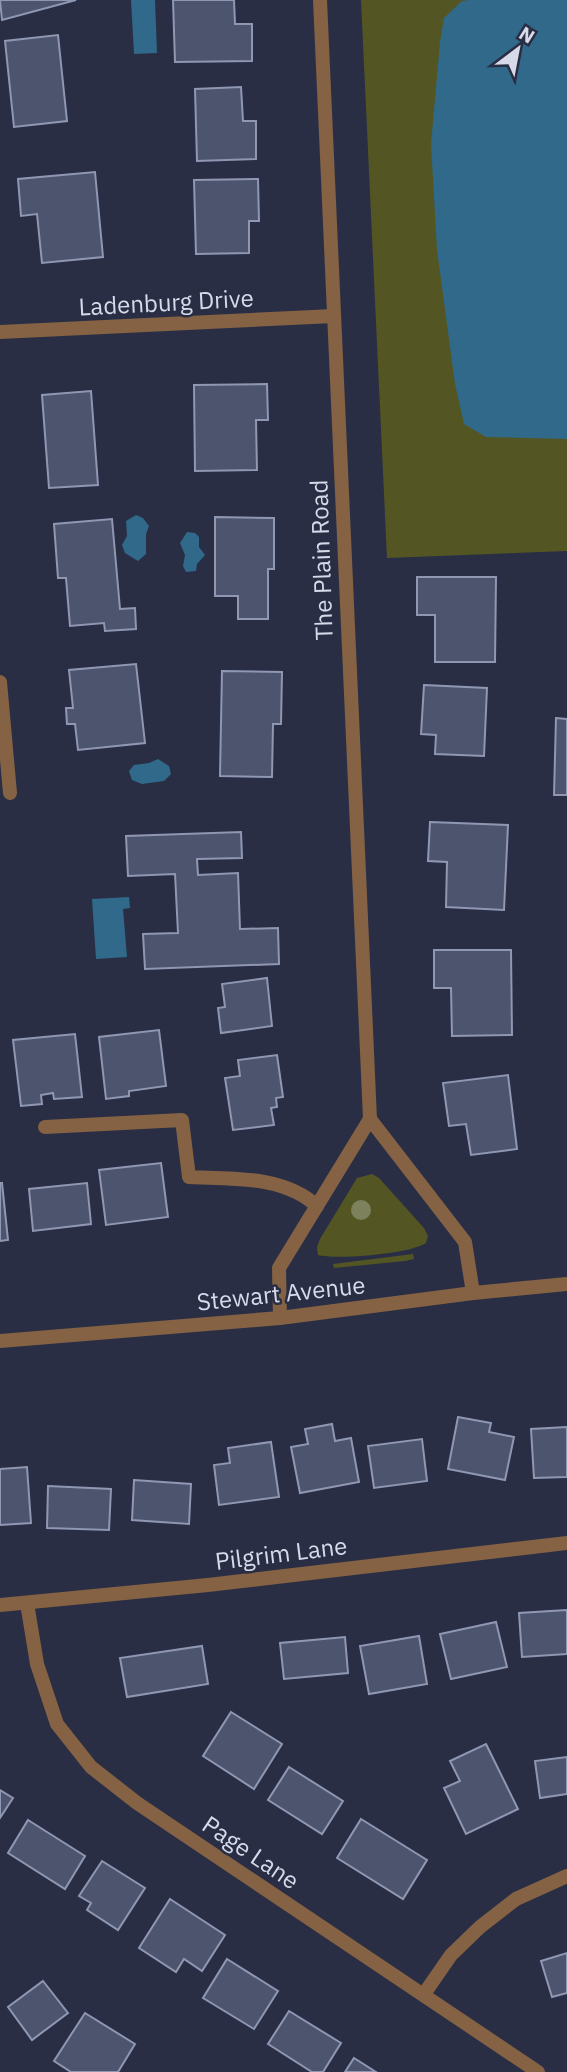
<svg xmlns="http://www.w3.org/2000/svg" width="567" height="2072" font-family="'IBM Plex Sans',sans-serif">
	<rect width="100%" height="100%" fill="#292e45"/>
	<g fill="#535623">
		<path d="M361 0H567V551L387 558Z"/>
		<path d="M372 1174 379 1178 424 1228 428 1236 426 1243C409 1254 338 1260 318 1255L317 1247 320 1239 357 1178Z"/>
		<path d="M413 1254 414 1259 405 1261 334 1268 333 1264Z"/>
	</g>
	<g fill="#30698a">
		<path d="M131 0H155L157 53 134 54Z"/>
		<path d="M469 0H567V439L486 437 464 424 455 384 437 250 431 144 440 42 444 18 462 1Z"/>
		<path d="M136 515 143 518 149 526 146 534V554L138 561 125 553 122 545 127 536 126 521Z"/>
		<path d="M187 532 195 533 199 537V547L205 555 197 564 196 571 186 572 183 566 185 555 180 543Z"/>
		<path d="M158 759 169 766 171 774 164 781 142 784 132 780 129 771 134 765 149 763Z"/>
		<path d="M129 897 130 908 123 909 127 957 96 959 92 899Z"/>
	</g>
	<g fill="#4d546d" stroke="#8f97b3" stroke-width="2">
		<path d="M0 0H76L2 20Z"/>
		<path d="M173 0H234L235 24H252V61L175 62Z"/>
		<path d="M58 35 67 121 14 127 5 41Z"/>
		<path d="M241 87 243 121H256V159L197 161 195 89Z"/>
		<path d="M95 172 103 257 42 263 37 214 21 216 18 179Z"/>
		<path d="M258 179 259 221H249V253L196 254 194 180Z"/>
		<path d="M267 384 268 420H256L257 470 195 471 194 385Z"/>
		<path d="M91 391 98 485 49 488 42 395Z"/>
		<path d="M215 517 274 518V569H268V619H238V596H215Z"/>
		<path d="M112 519 120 609 135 608 136 629 105 631 104 623 70 626 66 578H58L54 524Z"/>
		<path d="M417 577H496L495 662H435V615H417Z"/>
		<path d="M136 664 145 743 78 750 75 724H67L66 708H73L69 670Z"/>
		<path d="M222 671 282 672 281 724H273L272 777 220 776Z"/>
		<path d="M424 685 487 688 484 756 435 754 436 735 421 734Z"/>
		<path d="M556 718 567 719V795H554Z"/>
		<path d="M430 822 508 825 504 910 446 907 447 862 428 861Z"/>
		<path d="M241 832 242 858 197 859 198 875 238 873 240 929 278 928 279 964 145 969 143 934 178 933 175 874 128 876 126 836Z"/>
		<path d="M434 950H511L512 1035 452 1036 451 988H434Z"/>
		<path d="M267 978 272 1026 221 1033 218 1008 225 1007 222 984Z"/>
		<path d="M159 1030 166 1086 129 1091V1096L106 1099 99 1037Z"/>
		<path d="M75 1034 82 1097 54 1099 53 1093 41 1095 42 1104 21 1106 13 1040Z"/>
		<path d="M277 1055 283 1097 276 1098 277 1107 271 1108 274 1125 233 1130 225 1078 240 1076 238 1060Z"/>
		<path d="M508 1075 517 1149 471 1155 466 1124 449 1126 443 1083Z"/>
		<path d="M161 1163 168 1217 106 1225 99 1170Z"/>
		<path d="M0 1183H2L8 1240 0 1241Z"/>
		<path d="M87 1183 91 1224 33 1231 29 1189Z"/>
		<path d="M458 1417 491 1423 489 1432 514 1437 505 1480 448 1469Z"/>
		<path d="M332 1424 335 1441 351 1438 359 1482 300 1493 291 1447 308 1444 305 1429Z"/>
		<path d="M567 1427V1477L534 1478 531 1429Z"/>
		<path d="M422 1439 427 1481 374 1488 368 1446Z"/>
		<path d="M271 1442 279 1497 219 1505 214 1465 230 1463 228 1448Z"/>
		<path d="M27 1467 31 1523 0 1525V1469Z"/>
		<path d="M134 1480 191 1484 189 1524 132 1520Z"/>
		<path d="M48 1486 111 1489 109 1530 47 1528Z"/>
		<path d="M567 1610V1654L522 1657 519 1613Z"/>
		<path d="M496 1622 507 1667 451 1679 440 1634Z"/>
		<path d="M419 1636 427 1684 369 1694 360 1646Z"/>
		<path d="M345 1637 348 1673 284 1679 280 1643Z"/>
		<path d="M202 1646 208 1684 127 1697 120 1658Z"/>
		<path d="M231 1712 282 1744 254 1789 203 1756Z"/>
		<path d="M486 1744 518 1809 466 1834 444 1788 460 1781 450 1761Z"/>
		<path d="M567 1757V1794L540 1798 535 1761Z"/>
		<path d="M289 1767 343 1801 322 1834 268 1800Z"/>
		<path d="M0 1790 13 1798 0 1818Z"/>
		<path d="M361 1819 427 1860 403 1899 337 1858Z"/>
		<path d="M28 1820 85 1856 65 1889 8 1853Z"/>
		<path d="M102 1861 145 1888 118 1930 87 1910 91 1903 79 1896Z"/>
		<path d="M170 1899 225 1935 202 1971 184 1959 176 1972 139 1948Z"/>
		<path d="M567 1953V1993L552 1997 541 1961Z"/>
		<path d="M227 1959 278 1991 254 2029 203 1998Z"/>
		<path d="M43 1981 68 2013 32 2040 8 2007Z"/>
		<path d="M289 2011 341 2043 323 2072H312L268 2044Z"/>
		<path d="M85 2013 135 2044 118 2072H71L54 2061Z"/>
		<path d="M354 2058 376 2072H345Z"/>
	</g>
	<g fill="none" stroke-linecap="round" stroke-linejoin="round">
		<path stroke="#846243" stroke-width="14" d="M45 1127 182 1120 189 1177C232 1179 283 1175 317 1206"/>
		<g stroke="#846243" stroke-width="14">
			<path d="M0 332 334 316"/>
			<path d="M0 682 10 793"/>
			<path d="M370 1119 465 1242 473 1293"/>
			<path d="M280 1318 279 1268 370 1119 320 0"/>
			<path d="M27 1603 37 1664 57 1724 91 1767 137 1803 538 2072"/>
			<path d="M0 1605 208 1585 567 1543"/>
			<path d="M424 1994 451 1955 480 1927 516 1899 567 1876"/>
		</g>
		<path stroke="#846243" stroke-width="14" d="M0 1341 280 1318 473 1293 567 1284"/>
	</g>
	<circle fill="#7d825d" cx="361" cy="1210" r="10"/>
	<g text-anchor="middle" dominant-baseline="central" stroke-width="5" stroke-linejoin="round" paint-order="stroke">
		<g font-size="24" fill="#d6dae9" stroke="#292e45">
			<text transform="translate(166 302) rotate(-3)">Ladenburg Drive</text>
			<text transform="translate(321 560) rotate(-92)">The Plain Road</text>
			<text transform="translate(281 1293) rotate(-6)">Stewart Avenue</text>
			<text transform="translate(281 1553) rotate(-7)">Pilgrim Lane</text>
			<text transform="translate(251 1852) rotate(34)">Page Lane</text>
		</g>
	</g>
	<g transform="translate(518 49) rotate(32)" stroke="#292e45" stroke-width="5" paint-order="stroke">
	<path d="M0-5L12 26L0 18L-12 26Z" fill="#d6dae9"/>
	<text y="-10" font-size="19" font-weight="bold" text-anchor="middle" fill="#d6dae9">N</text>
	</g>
</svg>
